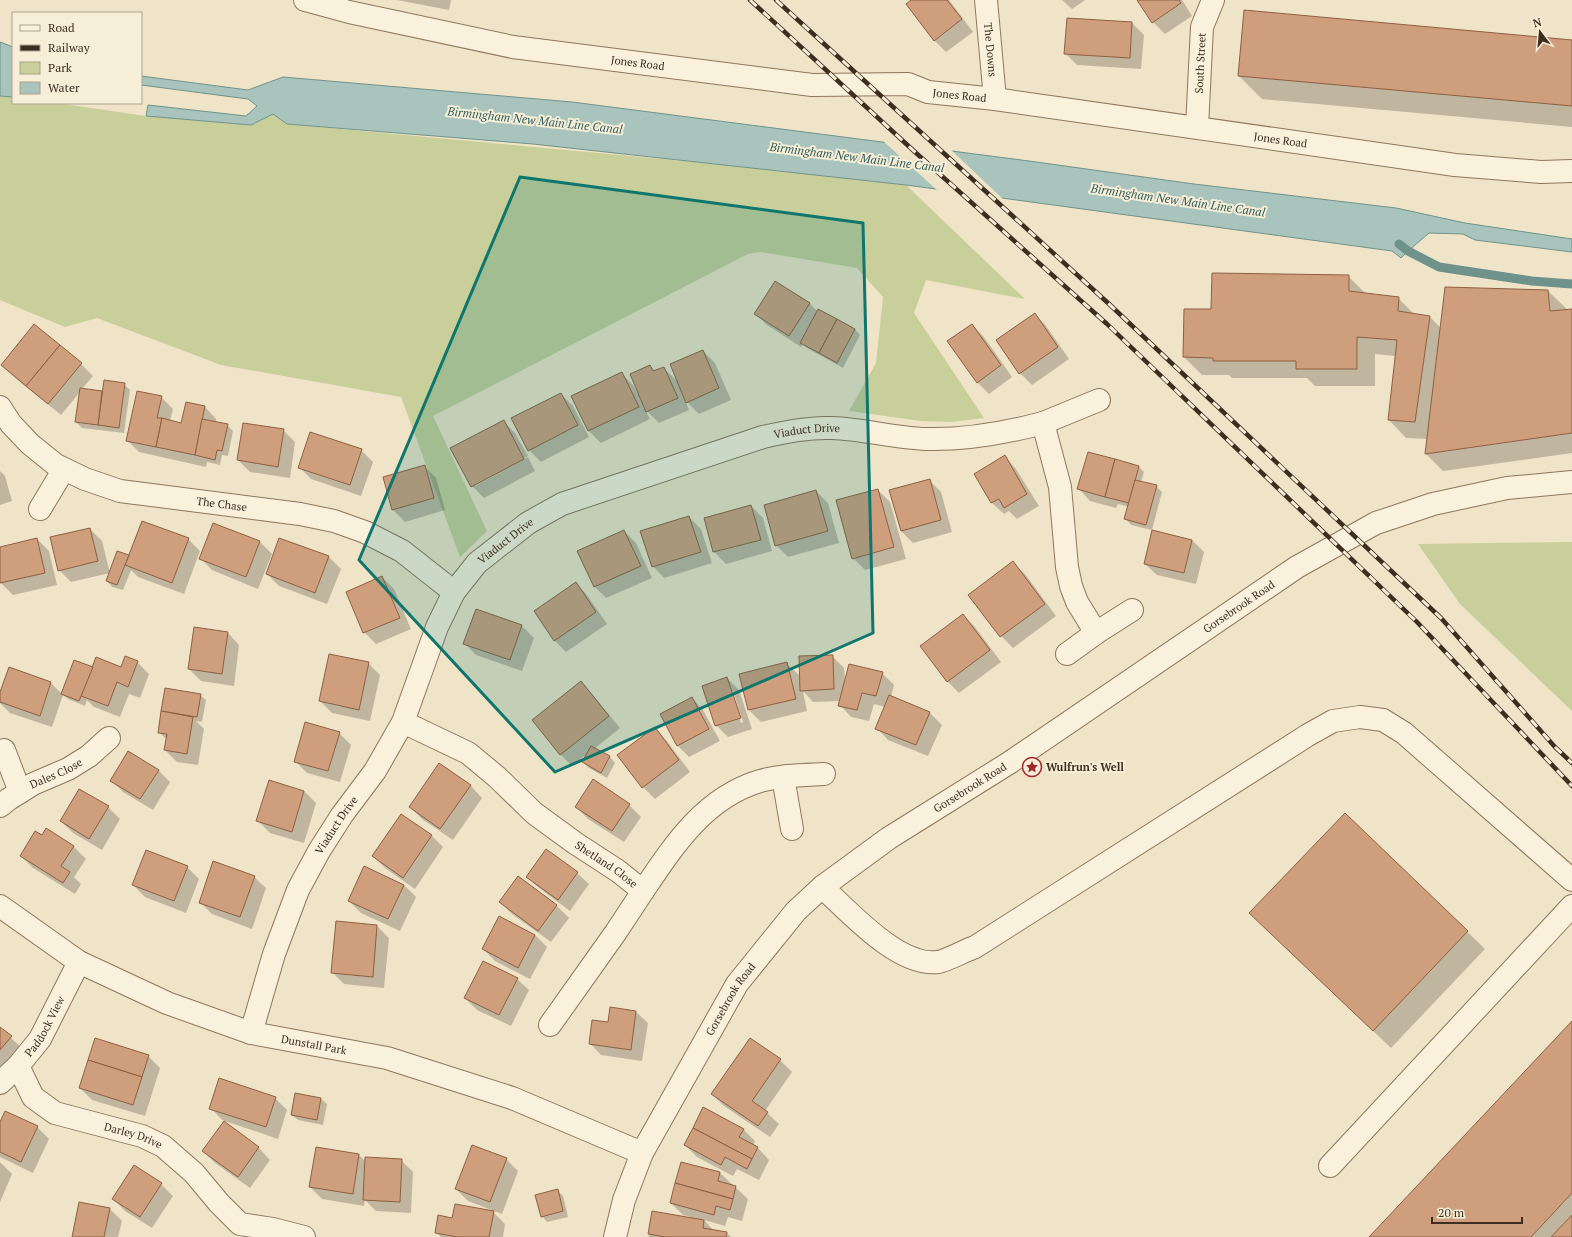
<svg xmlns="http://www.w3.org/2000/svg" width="1572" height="1237" font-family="'PT Serif',serif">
	<rect width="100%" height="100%" fill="#f0e4c8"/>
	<g fill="#c9cf9b">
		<path d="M0 96 13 97V103H57L146 116 251 125 273 114 287 124 705 163 906 185 1025 299 926 280 914 313 984 418 952 422 921 421 849 411 876 363 883 297 857 268 761 252 748 254 433 416 487 531 460 557 401 397 221 365 97 318 65 327 0 300Z"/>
		<path d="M1572 542V711L1460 604 1418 544Z"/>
	</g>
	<g fill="#a9c4bc" stroke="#6f938a">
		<path d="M0 42 13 47V97L0 96Z"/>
		<path d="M141 76 248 90 283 77 572 102 1029 161 1194 184 1396 208 1465 223 1572 239V252L1475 240 1463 234 1429 233 1408 251 1401 258 1392 251 906 185 533 144 287 124 273 114 251 125 146 116 148 105 246 116 257 106 248 99 141 85Z"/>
	</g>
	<path fill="#f0e4c8" d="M882 140 950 149 1004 200 938 191Z"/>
	<g fill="#0003" fill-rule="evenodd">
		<path d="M397 0H451L449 10Z"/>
		<path d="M913 0H949L973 32 946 52 934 40Z"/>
		<path d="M1062 0H1085L1072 9Z"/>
		<path d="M1138 0H1182L1192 16 1165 34 1153 22Z"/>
		<path d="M1132 23 1144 35 1141 69 1077 65 1065 53Z"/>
		<path d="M1572 41V127L1262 99 1239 76Z"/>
		<path d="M1348 276 1366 294 1398 298 1415 315 1430 317 1441 328 1548 291 1566 308V311L1572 310V453L1443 471 1426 454 1427 439 1406 438 1389 420 1396 356 1375 354V386H1315L1307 378H1232L1229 375H1202L1184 357 1212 310Z"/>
		<path d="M776 282 810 304 818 312 855 329 860 335 843 368 807 348 803 344 801 347 767 325 756 314Z"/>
		<path d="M1035 314 1046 326 1069 359 1032 385 1020 373Z"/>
		<path d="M972 325 984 337 1012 377 989 394 977 382Z"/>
		<path d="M35 326 81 364 93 376 82 389 103 392 124 384 130 390 124 433 82 428 76 422 80 392 61 415 14 377 2 365Z"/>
		<path d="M703 351 715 363 731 400 699 414 685 400 689 410 659 423 645 409 650 419 601 443 589 431 573 397 621 373 633 385 639 396H640L650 366 656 372 664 368 679 383Z"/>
		<path d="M561 394 573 406 589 437 541 462 529 450Z"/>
		<path d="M161 397 173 409 170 421 182 424 205 407 216 419V423L227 425 233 431 228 456 222 455 220 465 207 462 206 467 139 452 127 440Z"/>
		<path d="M503 421 515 433 528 456 475 484V486L528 457 535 471 484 498 472 486Z"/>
		<path d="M283 430 295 442 290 478 250 472 238 460Z"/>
		<path d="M361 450 373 462 361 496 311 479 299 467Z"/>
		<path d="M1005 457 1016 469 1039 506 1017 519 1009 511 1004 514 992 503 975 474Z"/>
		<path d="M424 466 436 478 445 510 405 522 393 510 384 478Z"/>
		<path d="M1138 466 1144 472 1141 482 1156 486 1162 492 1152 530 1131 525 1126 519 1129 507 1118 504 1116 508 1090 501 1079 489Z"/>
		<path d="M0 471 5 476 12 501 0 505Z"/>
		<path d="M929 480 941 492 952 532 913 543 901 531Z"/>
		<path d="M878 490 890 502 906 559 865 570 853 558Z"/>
		<path d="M816 491 828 503 839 543 788 557 776 545Z"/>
		<path d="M751 506 763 518 772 551 726 564 714 552Z"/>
		<path d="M689 517 701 529 712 563 664 578 653 566Z"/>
		<path d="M214 524 260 542 272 554 258 589 212 570 200 558Z"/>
		<path d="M90 529 102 541 110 573 71 582 59 570Z"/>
		<path d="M624 531 636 543 652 578 606 598 594 586Z"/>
		<path d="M37 539 49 551 57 585 13 595 1 583 0 548Z"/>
		<path d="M188 539 200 551 184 594 138 577 131 570 123 590 112 587 107 581 129 557Z"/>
		<path d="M280 539 329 557 341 569 327 604 279 586 267 574Z"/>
		<path d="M1192 540 1204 552 1196 584 1157 575 1145 564Z"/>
		<path d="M1013 563 1025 574 1056 616 1013 648 1001 636 970 595Z"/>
		<path d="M382 577 394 589 411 629 376 644 364 632Z"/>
		<path d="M576 583 587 595 607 624 566 652 555 641Z"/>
		<path d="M476 610 522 626 534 638 522 671 476 655 464 643Z"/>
		<path d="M963 615 975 627 1001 662 959 693 947 681Z"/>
		<path d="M228 633 239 645 234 686 201 681 189 669Z"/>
		<path d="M832 656 844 668 845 681 882 673 894 685 891 697 930 713 942 725 928 756 888 740 877 728 885 707 874 704 869 721 851 717 840 705 841 701 813 702 803 691 807 711 761 722 749 710 787 664 799 675 800 681Z"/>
		<path d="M137 662 149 674 140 698 129 694 120 717 94 707 87 700 85 706 68 699 63 695 52 727 10 713 0 703V695L9 668 51 683 62 694 93 668H121Z"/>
		<path d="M368 663 380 675 370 721 332 713 320 701Z"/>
		<path d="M727 678 739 690 752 729 728 737 716 725ZM731 691H733L743 722 741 723Z"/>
		<path d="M581 683 593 695 620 728 594 749 610 757 615 763 607 778 589 768 583 762 588 753 572 766 560 754Z"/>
		<path d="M166 689 200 695 206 700 202 722 196 721 204 729 198 765 177 762 165 750 167 740 159 732Z"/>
		<path d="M692 698 703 710 720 741 689 757 677 745Z"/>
		<path d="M655 728 666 740 690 772 655 799 643 787Z"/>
		<path d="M339 733 351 745 340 782 307 773 295 761Z"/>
		<path d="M440 765 471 786 482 798 453 840 422 819 410 807Z"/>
		<path d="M158 770 170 782 153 810 123 792 111 780Z"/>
		<path d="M593 781 629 805 641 817 624 842 588 819 576 807Z"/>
		<path d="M304 791 316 803 304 843 270 833 258 821Z"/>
		<path d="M108 807 120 819 102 850 73 833 61 821Z"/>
		<path d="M1345 814 1485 949 1391 1048 1268 931Z"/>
		<path d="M46 829 74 847 86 859 74 877 81 884 75 894 33 868 21 856 42 836Z"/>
		<path d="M432 836 443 847 415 889 385 868 373 856Z"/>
		<path d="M187 867 199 879 186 913 145 897 133 885Z"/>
		<path d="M577 873 589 884 570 911 539 888 527 877Z"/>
		<path d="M254 877 266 888 252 929 212 914 200 902Z"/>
		<path d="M518 878 557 906 569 918 551 942 512 914 500 902Z"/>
		<path d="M404 885 416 897 400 931 361 913 349 901Z"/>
		<path d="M337 922 377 926 389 938 384 988 344 984 332 972Z"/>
		<path d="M535 935 547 947 530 979 495 961 483 949Z"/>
		<path d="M517 979 529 990 511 1026 477 1010 465 998Z"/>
		<path d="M636 1012 648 1023 642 1061 601 1055 590 1043 609 1024Z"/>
		<path d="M1572 1022V1237H1370Z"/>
		<path d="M0 1028 23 1049 0 1068Z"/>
		<path d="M750 1040 780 1060 792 1072 765 1111 779 1124 770 1137 724 1106 712 1094Z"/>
		<path d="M148 1056 160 1068 145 1116 92 1100 80 1088Z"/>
		<path d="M296 1094 321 1099 327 1104 323 1125 298 1120 292 1115Z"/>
		<path d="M275 1098 287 1110 278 1139 222 1120 211 1108Z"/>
		<path d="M224 1123 259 1148 270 1160 250 1188 215 1163 203 1151Z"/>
		<path d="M0 1124 37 1127 49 1139 33 1173 0 1157Z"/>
		<path d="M743 1129 755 1141 753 1146 758 1148 769 1160 759 1180 737 1169 733 1176 697 1157 685 1145Z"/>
		<path d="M359 1155 366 1162 401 1160 413 1172 411 1213 376 1211 365 1200 364 1206 322 1199 310 1187Z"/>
		<path d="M506 1159 518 1171 502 1214 468 1201 456 1189Z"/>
		<path d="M0 1162 12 1174 0 1202Z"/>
		<path d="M682 1163 720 1173 748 1199 742 1221 728 1217 725 1226 704 1220 714 1231 727 1233 731 1237H649L653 1212 691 1218V1217L683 1215 671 1203Z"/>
		<path d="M161 1184 173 1196 152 1228 125 1211 113 1199Z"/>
		<path d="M557 1190 563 1196 568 1217 547 1222 542 1216Z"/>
		<path d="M110 1209 122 1221 118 1237H74Z"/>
		<path d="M493 1212 505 1224 503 1237H441L436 1232Z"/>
	</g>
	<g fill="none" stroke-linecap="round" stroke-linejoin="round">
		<path stroke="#6f938a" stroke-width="9" d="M1399 244 1408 251 1439 267 1532 281 1572 284"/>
	</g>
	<g fill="#cf9f7d" stroke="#8d5f41">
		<path d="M911 0H947L962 19 934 41 906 4Z"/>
		<path d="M1137 0H1179L1181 3 1152 23Z"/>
		<path d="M1244 10 1572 40V106L1238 76Z"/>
		<path d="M1067 18 1132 22 1130 58 1064 54Z"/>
		<path d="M1212 273 1349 275V291L1399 297 1398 311 1430 316 1415 422 1388 420 1397 340 1357 337V369H1296V361H1213V358L1183 357 1184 309H1211Z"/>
		<path d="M775 281 810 303 789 336 754 314Z"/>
		<path d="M1445 287 1548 290 1550 311 1572 309V433L1425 454Z"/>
		<path d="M818 309 837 319 819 353 800 343Z"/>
		<path d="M1035 313 1058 347 1019 374 996 340Z"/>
		<path d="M837 319 855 329 837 363 819 353Z"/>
		<path d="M34 324 60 345 26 386 1 365Z"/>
		<path d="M972 324 1001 365 977 383 947 341Z"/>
		<path d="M60 345 82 363 48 404 26 386Z"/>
		<path d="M703 350 719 388 686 403 670 364Z"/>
		<path d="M650 365 653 371 664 367 678 398 646 412 630 374Z"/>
		<path d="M622 372 639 407 588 431 571 396Z"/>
		<path d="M104 380 125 383 119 428 98 425Z"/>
		<path d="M80 388 102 391 98 425 75 422Z"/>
		<path d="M137 391 162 396 157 418H162L156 447 126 441Z"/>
		<path d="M561 393 578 425 528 451 511 418Z"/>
		<path d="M186 402 205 406 195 455 156 447 162 418 181 423Z"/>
		<path d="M202 419 228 424 222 451 217 450 215 460 195 455Z"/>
		<path d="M504 420 524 459 471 487 450 448Z"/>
		<path d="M243 423 284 429 278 467 237 460Z"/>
		<path d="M310 432 362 449 350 485 298 468Z"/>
		<path d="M1088 452 1115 459 1105 497 1077 489Z"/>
		<path d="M1005 455 1027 494 1004 508 999 499 991 503 974 474Z"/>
		<path d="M1115 459 1139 466 1129 503 1105 497Z"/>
		<path d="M425 465 434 498 392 510 383 477Z"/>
		<path d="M930 479 941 520 901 531 889 490Z"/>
		<path d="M1135 480 1157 485 1146 525 1124 519Z"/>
		<path d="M878 489 894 547 852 559 836 500Z"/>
		<path d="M816 490 828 531 775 546 764 505Z"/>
		<path d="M751 505 761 540 713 552 704 518Z"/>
		<path d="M689 516 701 552 652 567 640 531Z"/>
		<path d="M142 521 189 538 172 583 125 565Z"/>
		<path d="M213 523 260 541 246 577 199 559Z"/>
		<path d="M90 528 98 561 58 571 50 537Z"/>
		<path d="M624 530 641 566 594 587 577 551Z"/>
		<path d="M1152 530 1192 540 1184 573 1144 564Z"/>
		<path d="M37 538 45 573 0 583V547Z"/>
		<path d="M279 538 329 556 315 593 266 574Z"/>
		<path d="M117 551 129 555 117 585 106 581Z"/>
		<path d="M1013 561 1045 604 1000 637 968 595Z"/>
		<path d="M382 576 400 618 363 633 346 592Z"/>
		<path d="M576 582 596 612 554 641 534 611Z"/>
		<path d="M476 609 522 625 510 660 463 644Z"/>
		<path d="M963 614 990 650 947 682 920 646Z"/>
		<path d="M194 627 228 632 222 674 188 669Z"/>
		<path d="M329 654 369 662 359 710 319 701Z"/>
		<path d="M833 655 834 689 800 691 799 656Z"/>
		<path d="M125 656 138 661 128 687 117 682 108 706 81 696 96 657 121 667Z"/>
		<path d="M74 660 93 667 79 701 61 694Z"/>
		<path d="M787 662 796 699 748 710 739 674Z"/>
		<path d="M849 664 883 672 876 696 862 693 857 710 838 706Z"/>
		<path d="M9 667 51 682 40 716 0 702V692Z"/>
		<path d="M727 677 741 718 715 726 702 686Z"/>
		<path d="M581 681 609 716 560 755 532 720Z"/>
		<path d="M165 688 201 694 197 717 161 711Z"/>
		<path d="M889 695 930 712 916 745 875 729Z"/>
		<path d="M692 697 709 729 677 746 660 714Z"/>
		<path d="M161 711 193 717 187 754 164 750 167 734 158 733Z"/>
		<path d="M305 722 340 732 328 771 294 762Z"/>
		<path d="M655 727 679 760 642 788 617 755Z"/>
		<path d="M591 746 610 756 601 773 582 762Z"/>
		<path d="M128 751 159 770 140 799 110 781Z"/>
		<path d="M439 763 471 785 440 829 409 807Z"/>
		<path d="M593 779 630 804 612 831 575 807Z"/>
		<path d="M269 780 304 791 292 832 256 821Z"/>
		<path d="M79 789 109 806 89 839 60 821Z"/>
		<path d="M1345 813 1468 931 1373 1031 1249 913Z"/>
		<path d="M401 814 432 835 403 878 372 856Z"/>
		<path d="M46 828 74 846 61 866 70 872 63 883 20 856 35 831 42 835Z"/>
		<path d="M546 849 578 872 558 900 526 877Z"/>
		<path d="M146 850 188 866 174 901 132 885Z"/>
		<path d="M213 861 255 876 240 917 199 903Z"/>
		<path d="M364 866 404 885 388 919 348 901Z"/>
		<path d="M518 876 557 905 538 931 499 902Z"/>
		<path d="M499 916 535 935 518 968 482 949Z"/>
		<path d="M336 921 377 925 373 977 331 973Z"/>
		<path d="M483 961 518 978 499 1015 464 998Z"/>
		<path d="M610 1007 636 1011 631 1050 589 1044 592 1020 608 1022Z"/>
		<path d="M1572 1021V1193L1531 1237H1369Z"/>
		<path d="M0 1027 12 1036 0 1050Z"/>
		<path d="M95 1038 149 1055 142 1077 88 1060Z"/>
		<path d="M750 1038 781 1059 752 1101 768 1112 758 1126 711 1094Z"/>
		<path d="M88 1060 142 1077 133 1105 79 1088Z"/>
		<path d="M219 1078 276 1097 266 1127 209 1109Z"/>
		<path d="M295 1093 321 1098 317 1120 291 1115Z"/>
		<path d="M703 1107 744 1129 739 1137 758 1147 752 1159 693 1128Z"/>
		<path d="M5 1111 38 1126 21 1162 0 1152V1122Z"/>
		<path d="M224 1121 259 1147 238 1177 202 1151Z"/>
		<path d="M693 1128 752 1159 747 1169 725 1157 721 1165 684 1145Z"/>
		<path d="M472 1145 507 1158 490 1202 455 1189Z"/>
		<path d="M316 1147 359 1154 353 1194 309 1187Z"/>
		<path d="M365 1157 402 1159 400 1202 363 1200Z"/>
		<path d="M681 1162 720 1172 718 1181 736 1186 733 1199 675 1183Z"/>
		<path d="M134 1165 162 1183 140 1217 112 1199Z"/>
		<path d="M675 1183 733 1199 730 1210 716 1206 714 1215 670 1203Z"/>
		<path d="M558 1189 563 1211 541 1217 535 1195Z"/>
		<path d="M79 1202 110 1208 104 1237H72Z"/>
		<path d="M455 1204 494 1211 489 1237H457L435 1233 438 1215 452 1218Z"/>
		<path d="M652 1211 704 1220 703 1228 727 1232 726 1237H665L648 1234Z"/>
		<path d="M1572 1215V1237H1551Z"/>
	</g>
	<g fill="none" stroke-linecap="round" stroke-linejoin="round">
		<g stroke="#8d765c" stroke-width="24">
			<g id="minor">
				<path id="s1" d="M305 0 349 12 513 47 812 85 908 84 928 92 995 99 1455 165 1541 172 1572 171"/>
				<path id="s2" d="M986 0 995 99"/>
				<path id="s3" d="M1197 127 1202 27 1213 0"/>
				<path id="s4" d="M0 407 11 424 30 444 56 465 85 479 120 491 300 514 334 521 365 532 402 551 454 592"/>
				<path d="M1043 423 1099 400"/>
				<path d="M40 509 64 469"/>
				<path d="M1067 654 1096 633"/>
				<path id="s5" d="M403 722 468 753 497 777 534 813 575 843 618 871 643 891C674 845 704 798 760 781 781 775 803 775 824 774"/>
				<path d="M4 750 20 792"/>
				<path d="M783 777 792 829"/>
				<path id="s6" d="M0 806 9 799 33 784 68 769 89 756 109 738"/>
				<path d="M822 887C850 912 898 967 938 962 946 961 966 950 975 947L1308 735 1333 721 1360 717 1383 720 1404 733 1572 880"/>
				<path id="s7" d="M0 906 79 962 167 1003 251 1033 387 1058 512 1098 642 1153"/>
				<path d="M550 1025 616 932 643 891"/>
				<path id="s8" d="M251 1033 274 954 298 890 319 851 342 815 375 771 403 722 437 627 454 592 477 563 528 523 562 504 763 437C786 432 809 427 832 428 863 429 895 438 926 439 966 440 1005 433 1043 423L1060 487 1067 567 1071 586 1077 602 1096 633 1132 610"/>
				<path id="s9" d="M18 1066 33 1097 55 1113 142 1136 163 1146 194 1173 219 1203 240 1224 273 1229 304 1237"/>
				<path id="s10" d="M0 1083 18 1066 40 1039 79 962"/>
				<path d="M1330 1166 1572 906"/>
				<path id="s11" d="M615 1237 624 1200 642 1153 737 984 796 911 822 887 889 838 1009 763 1297 567 1376 523 1433 504 1507 488 1572 482"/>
			</g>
		</g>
		<use href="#minor" stroke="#faf1dc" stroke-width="22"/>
		<g stroke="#3d2e20" stroke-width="4.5">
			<g id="rail">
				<path d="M750 0 915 152 1107 324 1417 622 1572 786"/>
				<path d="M776 0 1108 303 1441 618 1555 747 1572 763"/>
			</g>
		</g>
		<use href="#rail" stroke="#f7eed8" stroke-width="3" stroke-dasharray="9" stroke-linecap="butt"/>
	</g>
	<path fill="#0f766e" fill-opacity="0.2" stroke="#0f766e" stroke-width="3" stroke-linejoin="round" d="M520 177 863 223 873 633 555 772 359 560Z"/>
	<defs>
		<g id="sight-ring" transform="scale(1)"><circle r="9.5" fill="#f7eed8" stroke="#9e2a2b" stroke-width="1.5"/><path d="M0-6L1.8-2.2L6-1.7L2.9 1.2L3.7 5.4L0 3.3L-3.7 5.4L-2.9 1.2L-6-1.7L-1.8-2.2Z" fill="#9e2a2b"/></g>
	</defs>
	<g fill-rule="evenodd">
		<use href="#sight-ring" x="1032" y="767"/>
	</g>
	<g text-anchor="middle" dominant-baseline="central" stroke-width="4" stroke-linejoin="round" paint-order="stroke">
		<g font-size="11" fill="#3d2e20" stroke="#f7eed8">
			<text stroke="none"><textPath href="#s2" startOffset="50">The Downs</textPath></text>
			<text stroke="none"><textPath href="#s3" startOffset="64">South Street</textPath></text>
			<text stroke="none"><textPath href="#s1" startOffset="339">Jones Road</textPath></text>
			<text stroke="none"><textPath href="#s1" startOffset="664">Jones Road</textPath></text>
			<text stroke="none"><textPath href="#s1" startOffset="988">Jones Road</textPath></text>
			<text stroke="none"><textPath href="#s8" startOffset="886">Viaduct Drive</textPath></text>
			<text stroke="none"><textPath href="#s4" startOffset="253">The Chase</textPath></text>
			<text stroke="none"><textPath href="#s8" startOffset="562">Viaduct Drive</textPath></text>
			<text stroke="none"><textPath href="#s11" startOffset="914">Gorsebrook Road</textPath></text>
			<text stroke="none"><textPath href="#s6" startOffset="65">Dales Close</textPath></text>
			<text stroke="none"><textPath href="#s11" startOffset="590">Gorsebrook Road</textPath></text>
			<text stroke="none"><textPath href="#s8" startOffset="226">Viaduct Drive</textPath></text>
			<text stroke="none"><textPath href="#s5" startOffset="250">Shetland Close</textPath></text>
			<text stroke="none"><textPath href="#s11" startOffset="266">Gorsebrook Road</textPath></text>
			<text stroke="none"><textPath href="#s10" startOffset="73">Paddock View</textPath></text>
			<text stroke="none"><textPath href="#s7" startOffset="347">Dunstall Park</textPath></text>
			<text stroke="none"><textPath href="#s9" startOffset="143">Darley Drive</textPath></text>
		</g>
		<g font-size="11" font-weight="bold" fill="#3d2e20" stroke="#f7eed8" text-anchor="start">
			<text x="1046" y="767">Wulfrun's Well</text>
		</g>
		<g font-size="12" font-style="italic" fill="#2f5d5a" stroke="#f7eed8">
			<text transform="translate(535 120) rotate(6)">Birmingham New Main Line Canal</text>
			<text transform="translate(857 157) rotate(7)">Birmingham New Main Line Canal</text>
			<text transform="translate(1178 200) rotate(8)">Birmingham New Main Line Canal</text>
		</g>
	</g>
	<rect x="12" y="12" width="130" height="92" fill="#f7eed8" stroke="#ada18e"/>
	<rect x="20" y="25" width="20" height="6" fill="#faf1dc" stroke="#ada18e"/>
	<text x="48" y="32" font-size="12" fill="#3d2e20">Road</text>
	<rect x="20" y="45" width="20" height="6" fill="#3d2e20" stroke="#ada18e"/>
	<text x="48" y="52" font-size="12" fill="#3d2e20">Railway</text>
	<rect x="20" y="62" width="20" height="12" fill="#c9cf9b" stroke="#ada18e"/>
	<text x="48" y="72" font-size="12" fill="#3d2e20">Park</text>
	<rect x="20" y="82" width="20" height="12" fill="#a9c4bc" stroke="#ada18e"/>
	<text x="48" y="92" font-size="12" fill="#3d2e20">Water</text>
	<g transform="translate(1540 32) rotate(344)" stroke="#f7eed8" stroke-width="3" paint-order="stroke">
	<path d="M0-3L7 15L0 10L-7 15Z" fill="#3d2e20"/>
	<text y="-6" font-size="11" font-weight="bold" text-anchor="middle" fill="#3d2e20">N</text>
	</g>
	<path d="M1432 1217v6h90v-6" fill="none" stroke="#3d2e20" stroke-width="2"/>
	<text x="1438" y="1217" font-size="12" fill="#3d2e20" stroke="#f7eed8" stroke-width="3" paint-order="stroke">20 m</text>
</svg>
